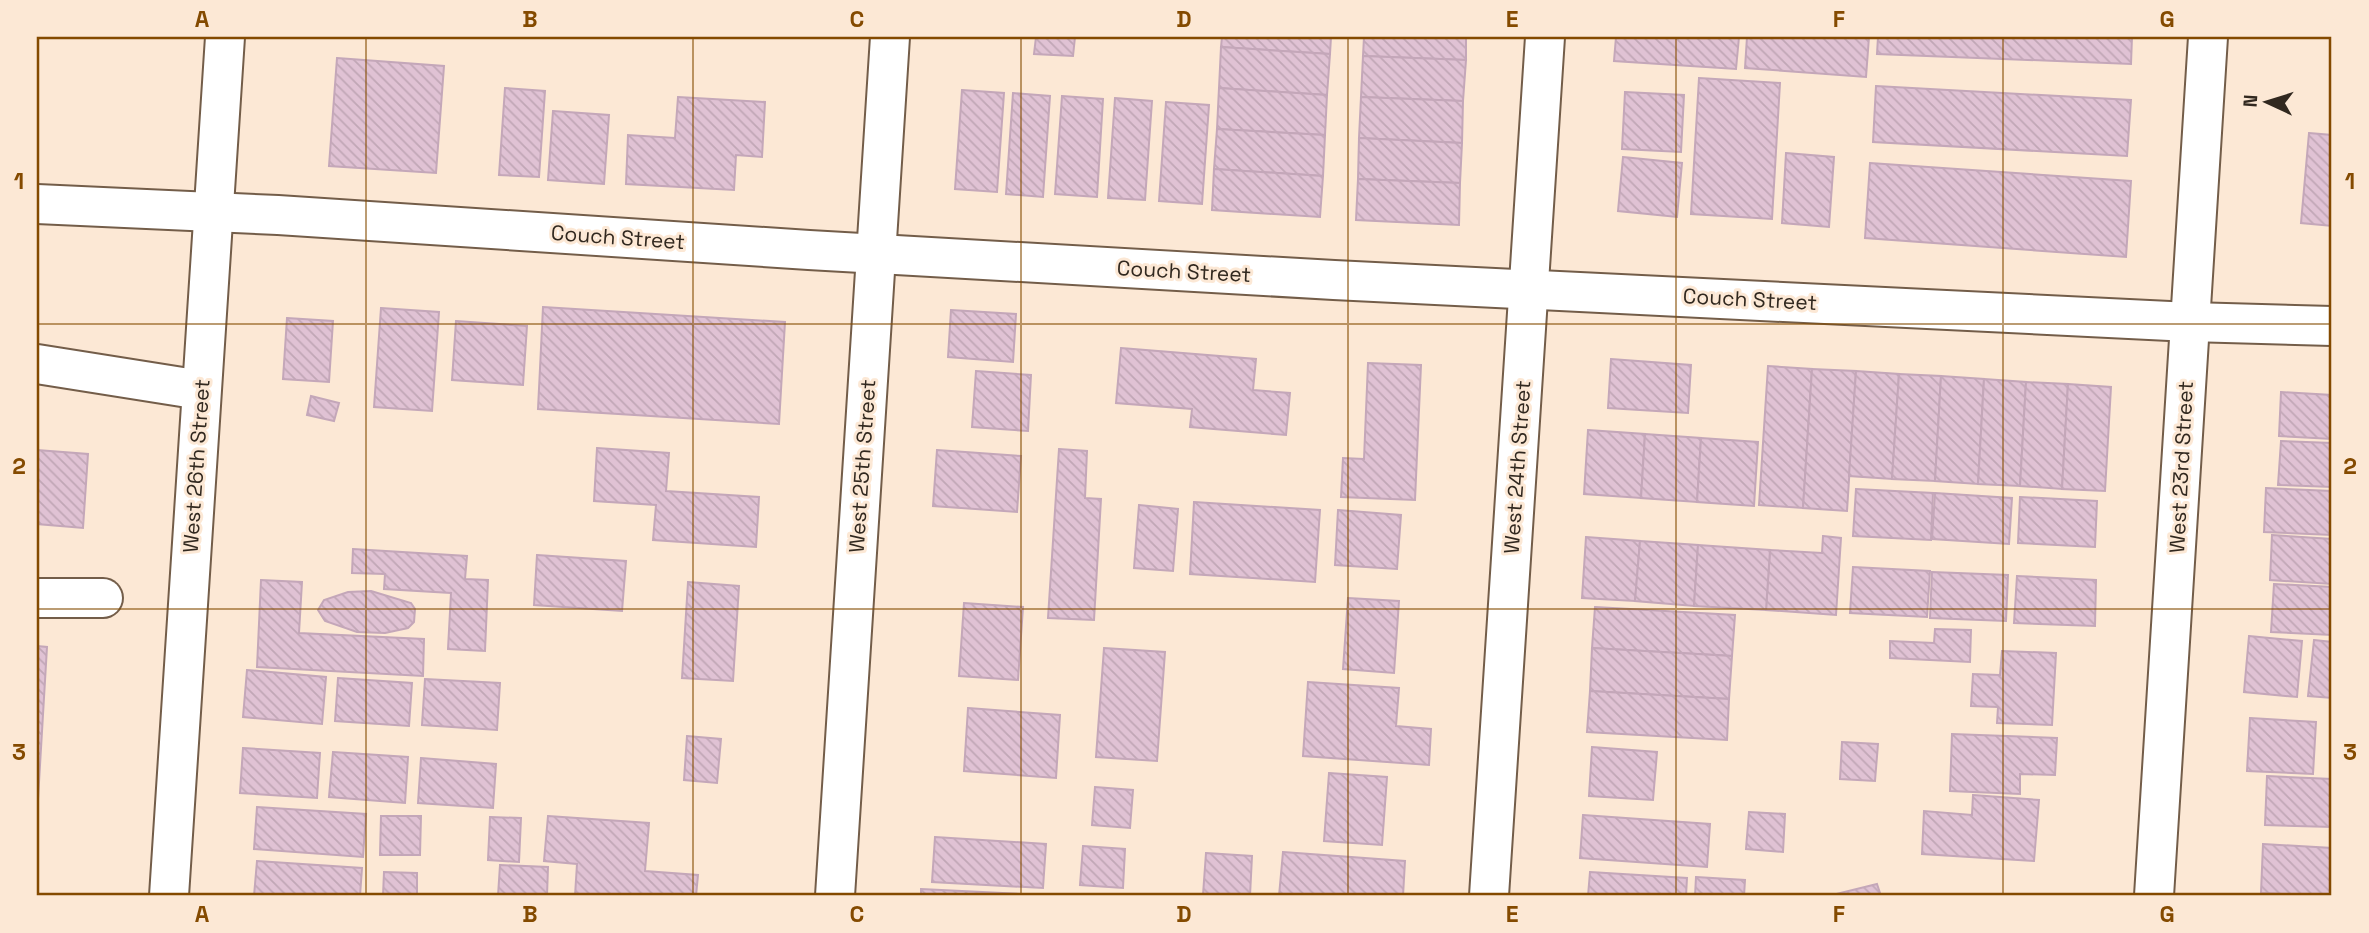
<svg xmlns="http://www.w3.org/2000/svg" width="2369" height="933" font-family="'Space Grotesk',sans-serif">
	<defs>
		<pattern id="building-back-hatch" width="6" height="6" patternUnits="userSpaceOnUse" patternTransform="scale(1.75)"><rect width="6" height="6" fill="#e0c2d4"/><path d="M-1 5l2 2M0 0l6 6M5-1l2 2" fill="none" stroke="#c1a7b6"/></pattern>
	</defs>
	<rect width="100%" height="100%" fill="#fce8d5"/>
	<g fill="url(#building-back-hatch)" stroke="#c4a7b9" stroke-width="2">
		<path d="M1036 37H1075L1073 56 1034 54Z"/>
		<path d="M1222 37H1331L1330 54 1221 47Z"/>
		<path d="M1364 37H1466V60L1363 56Z"/>
		<path d="M1616 37H1739L1736 69 1614 61Z"/>
		<path d="M1747 37H1869L1866 77 1745 68Z"/>
		<path d="M1878 37H2132L2131 64 1877 54Z"/>
		<path d="M1221 47 1330 54 1327 95 1219 88Z"/>
		<path d="M1363 56 1466 60 1463 101 1361 97Z"/>
		<path d="M337 58 444 66 436 173 329 166Z"/>
		<path d="M1699 78 1780 83 1772 219 1691 214Z"/>
		<path d="M1876 86 2131 100 2127 156 1873 142Z"/>
		<path d="M505 88 545 91 539 177 499 175Z"/>
		<path d="M1219 88 1327 95 1325 135 1217 129Z"/>
		<path d="M962 90 1004 93 997 192 955 189Z"/>
		<path d="M1625 92 1684 95 1681 152 1622 149Z"/>
		<path d="M1013 93 1050 96 1043 197 1006 194Z"/>
		<path d="M1062 96 1103 99 1097 197 1055 194Z"/>
		<path d="M678 97 765 102 762 157 736 155 734 190 626 184 628 135 675 138Z"/>
		<path d="M1361 97 1463 101 1462 143 1359 138Z"/>
		<path d="M1115 98 1152 101 1145 200 1108 198Z"/>
		<path d="M1166 102 1209 105 1202 204 1159 201Z"/>
		<path d="M553 111 609 115 604 184 548 180Z"/>
		<path d="M1217 129 1325 135 1323 176 1214 169Z"/>
		<path d="M2309 133 2332 135V226L2301 223Z"/>
		<path d="M1359 138 1462 143 1460 183 1358 179Z"/>
		<path d="M1786 153 1834 157 1829 227 1782 223Z"/>
		<path d="M1623 157 1682 163 1677 217 1618 211Z"/>
		<path d="M1870 163 2131 181 2126 257 1865 238Z"/>
		<path d="M1214 169 1323 176 1320 217 1212 210Z"/>
		<path d="M1358 179 1460 183 1459 225 1356 220Z"/>
		<path d="M543 307 785 322 779 424 538 409Z"/>
		<path d="M381 308 439 312 432 411 374 407Z"/>
		<path d="M951 310 1016 314 1013 362 948 357Z"/>
		<path d="M287 318 333 321 329 382 283 379Z"/>
		<path d="M456 321 527 326 523 385 452 380Z"/>
		<path d="M1121 348 1256 359 1253 390 1290 393 1286 435 1190 427 1192 409 1116 403Z"/>
		<path d="M1611 359 1691 365 1688 413 1608 408Z"/>
		<path d="M1368 363 1421 365 1415 500 1341 497 1343 458 1364 459Z"/>
		<path d="M1768 366 1812 369 1803 508 1759 505Z"/>
		<path d="M1812 369 1856 371 1847 511 1803 508Z"/>
		<path d="M976 371 1031 375 1028 431 972 427Z"/>
		<path d="M1856 371 1899 374 1892 479 1849 476Z"/>
		<path d="M1899 374 1941 376 1935 481 1892 479Z"/>
		<path d="M1941 376 1984 379 1978 484 1935 481Z"/>
		<path d="M1984 379 2026 382 2020 486 1978 484Z"/>
		<path d="M2026 382 2068 384 2062 489 2020 486Z"/>
		<path d="M2068 384 2111 387 2105 491 2062 489Z"/>
		<path d="M2281 392 2332 395V439L2279 436Z"/>
		<path d="M311 396 339 403 334 421 307 415Z"/>
		<path d="M1588 430 1645 434 1641 498 1584 494Z"/>
		<path d="M1645 434 1701 438 1697 502 1641 498Z"/>
		<path d="M1701 438 1758 442 1754 506 1697 502Z"/>
		<path d="M2281 441 2332 443V487L2278 485Z"/>
		<path d="M597 448 669 453 666 491 759 497 756 547 653 540 656 505 594 501Z"/>
		<path d="M1059 449 1087 451 1085 498 1101 499 1094 620 1048 618Z"/>
		<path d="M37 450 88 454 83 528 37 524Z"/>
		<path d="M937 450 1021 456 1017 512 933 506Z"/>
		<path d="M2266 488 2332 491V535L2264 532Z"/>
		<path d="M1856 489 1933 493 1931 540 1853 536Z"/>
		<path d="M1935 493 2012 498 2009 544 1932 539Z"/>
		<path d="M2020 497 2097 501 2095 547 2018 543Z"/>
		<path d="M1194 502 1320 510 1315 582 1190 574Z"/>
		<path d="M1139 505 1178 509 1173 571 1134 568Z"/>
		<path d="M1338 510 1401 515 1397 569 1335 565Z"/>
		<path d="M2272 535 2332 539V584L2270 580Z"/>
		<path d="M1823 536 1841 538 1836 615 1766 610 1770 550 1822 553Z"/>
		<path d="M1586 537 1640 541 1635 601 1582 598Z"/>
		<path d="M1640 541 1698 545 1694 606 1635 601Z"/>
		<path d="M1698 545 1770 550 1766 610 1694 606Z"/>
		<path d="M353 549 467 556 465 579 488 580 485 651 448 649 451 593 384 589 385 574 352 573Z"/>
		<path d="M537 555 626 561 622 611 534 605Z"/>
		<path d="M1853 567 1930 571 1927 617 1850 613Z"/>
		<path d="M1932 572 2008 575 2006 621 1930 618Z"/>
		<path d="M2017 576 2096 580 2095 626 2014 623Z"/>
		<path d="M261 580 302 582 299 633 424 639 423 676 257 667Z"/>
		<path d="M688 582 739 586 733 681 682 678Z"/>
		<path d="M2274 584 2332 587V635L2271 632Z"/>
		<path d="M371 591 411 603 415 609 414 622 408 628 385 633 357 632 325 621 318 610 324 600 348 592Z"/>
		<path d="M1348 598 1399 601 1394 673 1343 669Z"/>
		<path d="M964 603 1023 607 1018 680 959 676Z"/>
		<path d="M1595 607 1735 615 1732 656 1592 648Z"/>
		<path d="M1935 629 1971 630 1970 662 1890 658V641L1934 643Z"/>
		<path d="M2249 636 2302 641 2297 697 2244 692Z"/>
		<path d="M2314 640 2332 642V698L2308 696Z"/>
		<path d="M37 646 47 647 37 816Z"/>
		<path d="M1104 648 1165 652 1157 761 1096 757Z"/>
		<path d="M1592 648 1732 656 1729 699 1590 691Z"/>
		<path d="M2002 651 2056 653 2052 725 1997 723 1998 707 1971 706 1973 674 2000 675Z"/>
		<path d="M247 670 326 677 322 724 243 717Z"/>
		<path d="M338 678 412 683 409 726 335 721Z"/>
		<path d="M425 679 500 683 497 730 422 725Z"/>
		<path d="M1308 682 1399 688 1396 726 1431 729 1429 765 1303 756Z"/>
		<path d="M1590 691 1729 699 1727 740 1587 732Z"/>
		<path d="M968 708 1060 715 1056 778 964 771Z"/>
		<path d="M2250 718 2316 722 2313 774 2247 771Z"/>
		<path d="M1952 734 2057 738 2055 775 2020 774V794L1950 791Z"/>
		<path d="M687 736 721 739 717 783 684 780Z"/>
		<path d="M1842 742 1878 744 1875 781 1840 779Z"/>
		<path d="M1592 747 1657 752 1653 800 1589 796Z"/>
		<path d="M243 748 320 753 317 798 240 793Z"/>
		<path d="M333 752 408 757 405 803 329 797Z"/>
		<path d="M421 758 496 764 493 808 418 803Z"/>
		<path d="M1329 773 1387 777 1382 845 1324 841Z"/>
		<path d="M2267 776 2332 779V827L2265 825Z"/>
		<path d="M1095 787 1133 790 1130 828 1092 825Z"/>
		<path d="M1973 795 2039 800 2034 861 1922 854 1924 811 1972 815Z"/>
		<path d="M257 807 366 814 363 857 254 849Z"/>
		<path d="M1749 812 1785 814 1783 852 1746 849Z"/>
		<path d="M1583 815 1710 824 1707 867 1580 858Z"/>
		<path d="M381 816H421L420 855H380Z"/>
		<path d="M548 816 649 823 645 871 698 875 696 896H575L577 864 544 861Z"/>
		<path d="M490 817 521 818 519 862 488 860Z"/>
		<path d="M935 837 1046 844 1043 888 932 882Z"/>
		<path d="M2263 844 2332 848V896L2261 893Z"/>
		<path d="M1083 846 1125 849 1123 888 1080 885Z"/>
		<path d="M1283 852 1405 861 1403 896H1279Z"/>
		<path d="M1206 853 1252 856 1250 896 1203 895Z"/>
		<path d="M257 861 362 868 360 896H254Z"/>
		<path d="M500 865 548 867 547 896H498Z"/>
		<path d="M384 872 417 873V896H383Z"/>
		<path d="M1590 872 1687 878 1686 896H1588Z"/>
		<path d="M1696 877 1745 880 1744 896H1695Z"/>
		<path d="M1877 884 1881 896H1833L1832 895Z"/>
		<path d="M921 889 1041 895V896H921Z"/>
	</g>
	<g fill="none" stroke-linecap="round" stroke-linejoin="round">
		<g stroke="#735d49" stroke-width="42">
			<g id="minor">
				<path d="M37 204 278 215 809 250 1334 280 2190 322 2332 326"/>
				<path d="M37 364 201 390"/>
				<path d="M37 598H103"/>
				<path d="M169 896 225 37"/>
				<path d="M835 896 890 37"/>
				<path d="M1489 896 1545 37"/>
				<path d="M2154 896 2208 37"/>
			</g>
		</g>
		<use href="#minor" stroke="#fff" stroke-width="38"/>
	</g>
	<path fill="none" stroke="#844a00" stroke-width="2" stroke-opacity="0.55" d="M366 37V896M693 37V896M1021 37V896M1348 37V896M1676 37V896M2003 37V896M37 324H2332M37 609H2332"/>
	<g text-anchor="middle" dominant-baseline="central" stroke-width="6" stroke-linejoin="round" paint-order="stroke">
		<g font-size="21" fill="#31281f" stroke="#fce8d5">
			<text transform="translate(618 237) rotate(4)">Couch Street</text>
			<text transform="translate(1184 271) rotate(3)">Couch Street</text>
			<text transform="translate(1750 299) rotate(3)">Couch Street</text>
			<text transform="translate(196 466) rotate(-86)">West 26th Street</text>
			<text transform="translate(862 466) rotate(-86)">West 25th Street</text>
			<text transform="translate(1517 467) rotate(-86)">West 24th Street</text>
			<text transform="translate(2181 467) rotate(-87)">West 23rd Street</text>
		</g>
	</g>
	<rect width="2369" height="933" fill="none" stroke="#fce8d5" stroke-width="77"/>
	<g transform="translate(2267 102) rotate(274)" stroke="#fce8d5" stroke-width="5" paint-order="stroke">
	<path d="M0-5L12 26L0 18L-12 26Z" fill="#31281f"/>
	<text y="-10" font-size="19" font-weight="bold" text-anchor="middle" fill="#31281f">N</text>
	</g>
	<rect x="38" y="38" width="2292" height="856" fill="none" stroke="#844a00" stroke-width="2.5"/>
	<g font-size="23" text-anchor="middle" font-weight="bold" fill="#844a00">
		<text x="202" y="27">A</text>
		<text x="530" y="27">B</text>
		<text x="857" y="27">C</text>
		<text x="1184" y="27">D</text>
		<text x="1512" y="27">E</text>
		<text x="1839" y="27">F</text>
		<text x="2167" y="27">G</text>
		<text x="19" y="189">1</text>
		<text x="2350" y="189">1</text>
		<text x="19" y="474">2</text>
		<text x="2350" y="474">2</text>
		<text x="19" y="760">3</text>
		<text x="2350" y="760">3</text>
		<text x="202" y="922">A</text>
		<text x="530" y="922">B</text>
		<text x="857" y="922">C</text>
		<text x="1184" y="922">D</text>
		<text x="1512" y="922">E</text>
		<text x="1839" y="922">F</text>
		<text x="2167" y="922">G</text>
	</g>
</svg>
